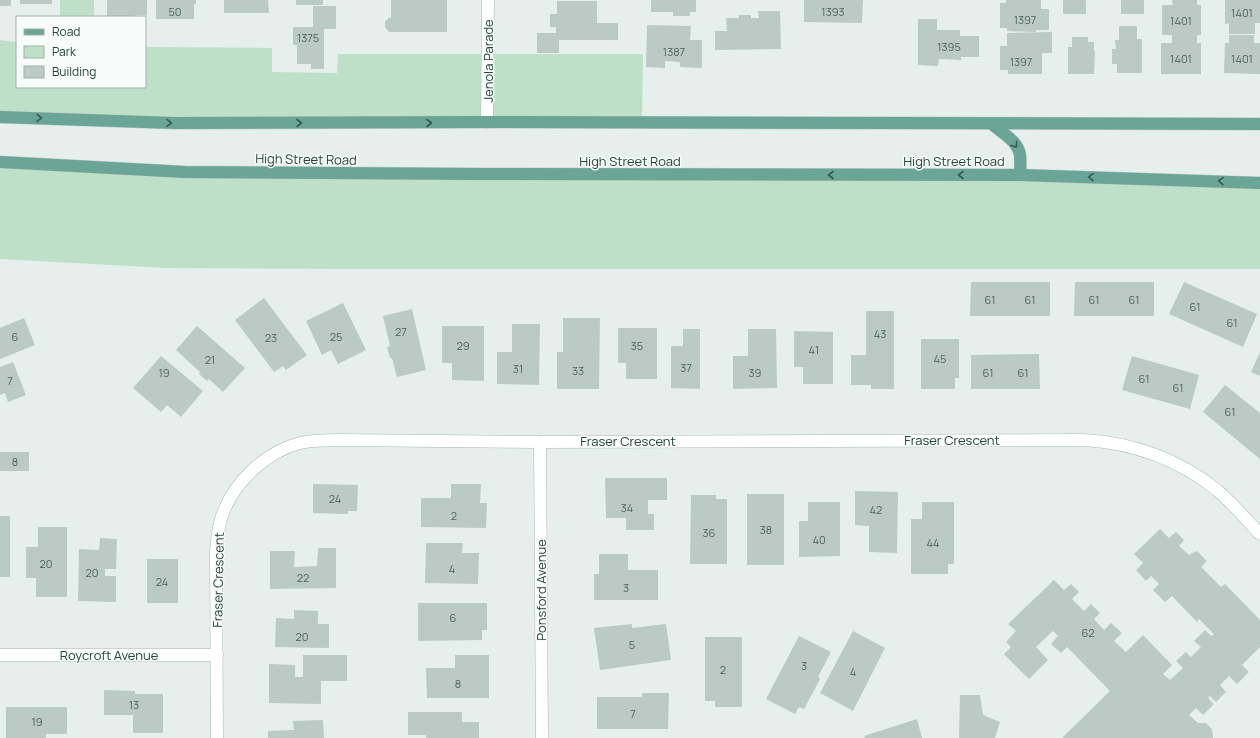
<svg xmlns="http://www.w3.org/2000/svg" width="1260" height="738" font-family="Manrope,sans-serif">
	<rect width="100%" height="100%" fill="#e6efeb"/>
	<g fill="#bfe0c8">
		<rect x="60" y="0" width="34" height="17"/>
		<path d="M0 40 17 42V87H145V47L272 48V72L337 73 338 54H643L642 123 0 117Z"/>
		<path d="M0 162 185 172 1260 183V269H356L166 268 0 259Z"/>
	</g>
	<g fill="#bbcac4">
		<rect x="0" y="0" width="11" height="6"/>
		<rect x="20" y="0" width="32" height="4"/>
		<path d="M107 0H147V15H135V17H107Z"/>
		<path d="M156 0H196V4H194V19H156Z"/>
		<path d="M224 0H268L269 13H224Z"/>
		<rect x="296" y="0" width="27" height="5"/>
		<path d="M391 0H447V32H389L385 27V22L389 18H391Z"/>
		<path d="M651 0H696V12H690V16H673V12H651Z"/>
		<path d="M804 0H863L862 23 804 22Z"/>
		<path d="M1006 0H1041V9H1049V30H1036V32L1007 31V28H1000V3H1006Z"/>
		<rect x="1063" y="0" width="23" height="14"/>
		<rect x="1121" y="0" width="23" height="14"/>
		<path d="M1172 0H1197V5H1201V35H1197V43H1201V74H1161V43H1172V35H1162V5H1173Z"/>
		<path d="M1225 0H1260V23H1255V34H1229V23L1225 24Z"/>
		<path d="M557 1H597V23H618V40H559V53H537V33H556V27H550V14H557Z"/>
		<path d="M313 6H336V29H324V69H311V64H297V45H293V27H313Z"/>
		<path d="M758 11H780L781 49 715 50V31H727L726 18H739V15H751V18H759Z"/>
		<path d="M918 19H937V30H960V36H979V57H961V60L939 59 938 66 918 65Z"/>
		<path d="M647 25 691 26 690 40H702V68L680 67V62L665 61V68L646 67Z"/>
		<path d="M1119 26H1137V39H1142V73H1117V64H1112V49H1116L1115 40H1119Z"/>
		<path d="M1052 32V53H1042V74H1008V70H1000V46H1007V33Z"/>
		<path d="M1229 35H1254V43H1260V74L1224 73 1225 43H1229Z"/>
		<path d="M1072 37H1088V42H1094V51H1095L1094 74H1068V47H1072Z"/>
		<path d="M971 282H1050V316H970Z"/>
		<path d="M1075 282H1154V316H1074Z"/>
		<path d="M1184 282 1257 314 1243 347 1169 314Z"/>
		<path d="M264 298 307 355 286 370 283 366 274 372 235 320Z"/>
		<path d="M343 303 366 350 338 364 331 350 322 355 306 321Z"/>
		<path d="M412 309 426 370 397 377 392 358H390L387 347 390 346 383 316Z"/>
		<path d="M866 311H894V389H871V385H851V355H866Z"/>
		<path d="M24 318 35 345 0 359V328Z"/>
		<path d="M563 318H600L599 389H557V352H563Z"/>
		<path d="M512 324H540L539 385 497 384V352H512Z"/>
		<path d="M197 326 245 368 223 392 209 379 207 381 199 374 200 372 176 350Z"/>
		<path d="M442 326H484V381L452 380V363H442Z"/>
		<path d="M618 328H657V379H626V363H618Z"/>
		<path d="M683 329H700V389L671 388V346H683Z"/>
		<path d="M748 329H776L777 388 733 389V356H748Z"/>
		<path d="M794 331 833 332V384H803V367H794Z"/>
		<path d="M921 339H959V378H955V389H921Z"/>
		<path d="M1260 352V376L1251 372Z"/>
		<path d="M1039 354 1040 389H971V355Z"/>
		<path d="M161 356 203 391 181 417 167 405 161 412 133 388Z"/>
		<path d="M1132 356 1199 375 1190 409 1122 390Z"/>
		<path d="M13 362 26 395 8 402 5 393 0 395V367Z"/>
		<path d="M1225 385 1260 413V459L1203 412Z"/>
		<rect x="0" y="452" width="29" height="19"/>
		<path d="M605 478H667V500H648V514H654V530H626V518H606Z"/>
		<path d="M313 484 358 485 357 511H348V514L313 513Z"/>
		<path d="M451 484H481L480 503H487L486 528 421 527V498H451Z"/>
		<path d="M855 491 898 492 897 553 869 552V526L855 525Z"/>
		<rect x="747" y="494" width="37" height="71"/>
		<path d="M691 495H716V499H727V564H690Z"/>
		<path d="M808 502H840V556L799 557V521H808Z"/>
		<path d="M922 502H954V564H948V574H911V519H922Z"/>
		<rect x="0" y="516" width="10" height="61"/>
		<path d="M38 527H67V597H36V578H26V547H38Z"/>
		<path d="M1160 529 1169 538 1176 532 1184 540 1179 546 1189 555 1197 551 1207 561 1201 567 1221 587 1225 584 1260 620V647L1242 665 1249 672 1237 684 1229 676 1220 685 1226 692 1216 702 1210 696 1208 698 1214 704 1203 715 1196 708 1189 715 1198 723H1206L1212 729 1213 738H1062L1110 691 1067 647 1061 653 1051 644 1058 636 1053 631 1036 647 1048 660 1029 679 1004 654 1011 647 1006 642 1016 631 1008 624 1054 580 1064 590 1071 584 1079 592 1072 599 1084 611 1091 604 1100 613 1094 619 1104 630 1111 623 1122 633 1114 641 1126 652 1143 635 1172 665 1163 674 1170 680 1183 668 1176 661 1186 652 1191 657 1201 647 1194 641 1205 630 1211 636 1214 634 1199 619 1197 622 1172 596 1165 602 1153 590 1159 584 1151 576 1146 581 1136 570 1143 563 1134 554Z"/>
		<path d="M100 538 117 539 116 569H105V576H116V602L78 601 79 549 99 550Z"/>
		<path d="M426 543H463L462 553H479L478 584 425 583Z"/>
		<path d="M318 548H336V588L270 589V551H295L294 567 317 566Z"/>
		<path d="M599 554H628V570H658V600H594V574H599Z"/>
		<rect x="147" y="559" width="31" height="44"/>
		<path d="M418 603H487V630H482V640L418 641Z"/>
		<path d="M294 610 318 611V624H329V648L275 647 276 618 294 619Z"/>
		<path d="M632 624V628L666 624 671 660 600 670 594 628Z"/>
		<path d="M853 631 885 648 853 711 820 693Z"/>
		<path d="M799 636 831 652 818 677 820 679 804 709 799 707 795 714 766 699Z"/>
		<path d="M705 637H742V707H715V701H705Z"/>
		<path d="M303 655H347V681H321V704L269 703V664L295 665V677H303Z"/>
		<path d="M455 655H489V698H427L426 668H455Z"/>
		<path d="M104 690 135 691V694H163V733H133V715H104Z"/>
		<path d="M642 693H669L668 729H597V697H642Z"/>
		<path d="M960 695H980L983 715 1000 722 995 738H959Z"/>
		<path d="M6 707H67V734H46V738H6Z"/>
		<path d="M408 712H462V722H479V738H426V735H408Z"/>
		<path d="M917 719 922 738H865L864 736Z"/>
		<path d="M323 720 324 738H268V731L294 730 293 721Z"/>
	</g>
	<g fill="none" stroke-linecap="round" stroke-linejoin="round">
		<g stroke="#a8b8b2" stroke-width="13">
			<g id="minor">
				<path d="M487 122 488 0"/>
				<path d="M540 442 542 738"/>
				<path d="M0 655H217"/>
				<path d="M217 738 216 552C217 540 218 525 223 513 235 481 266 452 300 443 313 440 328 440 342 440L540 442 1084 440C1134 443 1177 458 1217 490 1232 503 1246 519 1260 534"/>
			</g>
		</g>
		<g stroke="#c2cac8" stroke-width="13">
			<g id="primary">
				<path d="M0 117 174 123 487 122 1260 124"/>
				<path d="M992 124C1002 133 1018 141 1020 155 1021 161 1020 168 1020 175"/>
				<path d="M0 162 185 172 477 174 1020 175 1260 183"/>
			</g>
		</g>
		<use href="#minor" stroke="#fff" stroke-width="12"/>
		<use href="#primary" stroke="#6aa596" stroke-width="12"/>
	</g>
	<defs><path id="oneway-chevron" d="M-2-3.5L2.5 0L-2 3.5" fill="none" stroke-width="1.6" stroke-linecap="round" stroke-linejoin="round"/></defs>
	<g stroke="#365b51">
		<use href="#oneway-chevron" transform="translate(39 118) rotate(3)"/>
		<use href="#oneway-chevron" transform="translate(169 123) rotate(1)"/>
		<use href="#oneway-chevron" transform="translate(299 123)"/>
		<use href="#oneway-chevron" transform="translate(429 123)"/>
		<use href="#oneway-chevron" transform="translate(1015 145) rotate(54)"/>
		<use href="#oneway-chevron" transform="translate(831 175) rotate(-180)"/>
		<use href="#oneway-chevron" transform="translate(961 175) rotate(-180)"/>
		<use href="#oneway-chevron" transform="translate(1091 177) rotate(-178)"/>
		<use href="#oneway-chevron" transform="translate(1221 181) rotate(-178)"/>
	</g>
	<g text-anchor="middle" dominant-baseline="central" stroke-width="3" stroke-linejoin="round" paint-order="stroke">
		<g font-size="11" fill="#4a645c">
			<text x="175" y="11">50</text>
			<text x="833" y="11">1393</text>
			<text x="1242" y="12">1401</text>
			<text x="1025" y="19">1397</text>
			<text x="1181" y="20">1401</text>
			<text x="308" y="37">1375</text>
			<text x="949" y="46">1395</text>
			<text x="674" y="51">1387</text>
			<text x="1181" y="58">1401</text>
			<text x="1242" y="58">1401</text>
			<text x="1021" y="61">1397</text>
			<text x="990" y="299">61</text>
			<text x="1030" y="299">61</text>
			<text x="1094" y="299">61</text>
			<text x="1134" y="299">61</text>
			<text x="1195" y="306">61</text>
			<text x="1232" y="322">61</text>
			<text x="401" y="331">27</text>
			<text x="880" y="333">43</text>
			<text x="15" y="336">6</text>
			<text x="336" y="336">25</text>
			<text x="271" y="337">23</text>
			<text x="463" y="345">29</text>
			<text x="637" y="345">35</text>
			<text x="814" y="349">41</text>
			<text x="940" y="358">45</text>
			<text x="210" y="359">21</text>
			<text x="686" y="367">37</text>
			<text x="518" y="368">31</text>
			<text x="578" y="370">33</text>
			<text x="164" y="372">19</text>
			<text x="755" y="372">39</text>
			<text x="988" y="372">61</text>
			<text x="1023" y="372">61</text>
			<text x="1144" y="378">61</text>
			<text x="10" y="380">7</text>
			<text x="1178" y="387">61</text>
			<text x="1230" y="411">61</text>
			<text x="15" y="461">8</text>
			<text x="335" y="498">24</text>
			<text x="627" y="507">34</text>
			<text x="876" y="509">42</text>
			<text x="454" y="515">2</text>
			<text x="766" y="529">38</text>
			<text x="709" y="532">36</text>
			<text x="819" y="539">40</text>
			<text x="933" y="542">44</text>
			<text x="46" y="563">20</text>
			<text x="452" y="568">4</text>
			<text x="92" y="572">20</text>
			<text x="303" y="577">22</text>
			<text x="162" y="581">24</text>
			<text x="626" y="587">3</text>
			<text x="453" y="617">6</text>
			<text x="1088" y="632">62</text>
			<text x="302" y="636">20</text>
			<text x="632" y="644">5</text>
			<text x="804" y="665">3</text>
			<text x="723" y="669">2</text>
			<text x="853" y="671">4</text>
			<text x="458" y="683">8</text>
			<text x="134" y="704">13</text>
			<text x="633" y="713">7</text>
			<text x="37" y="721">19</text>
		</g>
		<g font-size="13" fill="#24423a" stroke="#f7fbf9">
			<text transform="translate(488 61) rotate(-90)">Jenola Parade</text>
			<text transform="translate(306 159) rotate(1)">High Street Road</text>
			<text x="630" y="161">High Street Road</text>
			<text x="954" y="161">High Street Road</text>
			<text x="952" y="440">Fraser Crescent</text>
			<text x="628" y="441">Fraser Crescent</text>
			<text transform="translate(218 580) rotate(-89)">Fraser Crescent</text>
			<text transform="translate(541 590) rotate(-90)">Ponsford Avenue</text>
			<text x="109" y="655">Roycroft Avenue</text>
		</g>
	</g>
	<rect x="16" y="16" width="130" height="72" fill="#f7fbf9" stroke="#a3b1ad"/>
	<rect x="24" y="29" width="20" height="6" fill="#6aa596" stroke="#a3b1ad"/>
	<text x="52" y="36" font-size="12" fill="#24423a">Road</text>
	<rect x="24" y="46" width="20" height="12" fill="#bfe0c8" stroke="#a3b1ad"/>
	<text x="52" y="56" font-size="12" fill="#24423a">Park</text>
	<rect x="24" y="66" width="20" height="12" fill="#bbcac4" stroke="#a3b1ad"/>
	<text x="52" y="76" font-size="12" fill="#24423a">Building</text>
</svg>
